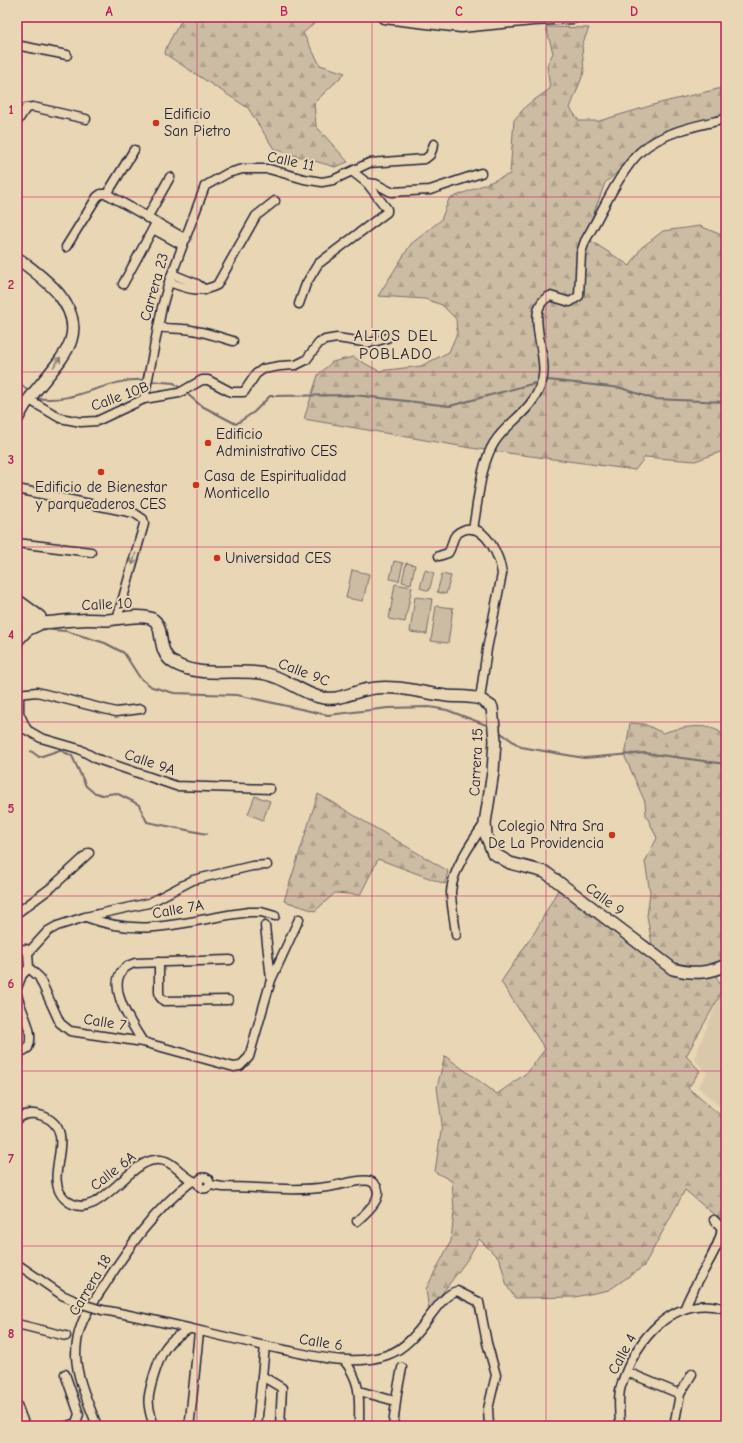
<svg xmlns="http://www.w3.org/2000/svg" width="743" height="1443" font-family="'Comic Neue',sans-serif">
	<defs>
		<pattern id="forest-firs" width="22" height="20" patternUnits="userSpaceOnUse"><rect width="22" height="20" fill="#ccbca3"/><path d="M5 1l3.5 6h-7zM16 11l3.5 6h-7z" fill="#afa18d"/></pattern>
	</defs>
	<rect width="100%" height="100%" fill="#e9d6b4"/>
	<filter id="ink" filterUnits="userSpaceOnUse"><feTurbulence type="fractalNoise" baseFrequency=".025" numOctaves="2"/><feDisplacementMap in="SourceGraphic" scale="8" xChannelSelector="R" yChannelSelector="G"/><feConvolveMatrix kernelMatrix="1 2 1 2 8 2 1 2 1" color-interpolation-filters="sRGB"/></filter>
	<g filter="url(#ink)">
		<path fill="#dac8ab" d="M726 980V1112L698 1087 707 1073 694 1059Z"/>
		<g fill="#ccbca3" stroke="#776f6f">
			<path d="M394 561 403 563 399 581 390 579Z"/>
			<path d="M406 563 415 565 411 584 402 582Z"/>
			<path d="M352 570 369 574 363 601 346 598Z"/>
			<path d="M425 570 434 573 429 591 420 588Z"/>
			<path d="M442 574 451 576 446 594 437 592Z"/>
			<path d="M395 584 412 587 405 622 389 619Z"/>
			<path d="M415 597 432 599 427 634 410 632Z"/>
			<path d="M436 606 453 608 448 643 431 641Z"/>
			<path d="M255 796 270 801 263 820 248 814Z"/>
		</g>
		<g fill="url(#forest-firs)" stroke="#776f6f">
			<path d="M183 17H322L303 33 320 65 345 73 314 103 316 126 348 162 335 167 274 149 248 108 165 54C165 45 178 28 183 17Z"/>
			<path d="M546 27 589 28 582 45 584 72 570 108 579 121H599L660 103 726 87V115L665 130 605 183 585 237 630 266 641 248 663 231 700 226 726 237V450L695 461 645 457 635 470 471 448 304 419 318 375 332 362 353 357 379 371 421 366 449 352 457 333 456 319 442 305 425 299 378 296 411 244 441 220 449 199 510 174 514 120 527 105 550 89 547 65 553 53Z"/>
			<path d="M630 723 644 724 663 733C677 728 702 723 716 730 720 731 723 735 726 738V958L710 964 723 990 686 1056 700 1071 688 1088 726 1120V1225L685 1190 644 1266 609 1290 575 1297 515 1298 507 1286 500 1260 479 1239 467 1260 429 1311 426 1289 451 1241 454 1211 452 1181 435 1172 442 1124 437 1087 445 1056 497 1094 528 1072 545 1049 501 982 536 930 559 888 596 919 621 925 652 944 647 916 650 892 645 862 657 838 646 815 645 802 625 757Z"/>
			<path d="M318 794 448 871 445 884 378 859 360 895 335 893 315 911 284 901Z"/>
		</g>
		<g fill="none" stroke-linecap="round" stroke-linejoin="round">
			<g stroke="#71696b" stroke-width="2">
				<path d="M17 380 29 392"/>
				<path d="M150 381 174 383 182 390"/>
				<path d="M543 381 548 380 621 388 654 399 726 402"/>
				<path d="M185 392 200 405 236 424 254 412 270 396 354 395 450 406 539 382"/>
				<path d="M35 398C77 405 107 377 146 380"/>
				<path d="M39 629 66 631 105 643 124 653 140 678 152 687 174 693 237 695 328 715 388 708 429 707 447 710 489 726"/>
				<path d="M498 731 521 747 584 758 645 753 726 764"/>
				<path d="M31 751 39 757 60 750 72 756 86 786 93 792 102 795 116 793 134 802 139 805 147 822 207 834"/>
			</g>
			<g stroke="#22223b" stroke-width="11">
				<g id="street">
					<path d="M17 44 21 46 67 55"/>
					<path d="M17 122 26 108 33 107 86 119"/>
					<path d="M367 183 376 184 391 192 430 190 481 173"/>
					<path d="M107 194 134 150"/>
					<path d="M147 218 170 177"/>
					<path d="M153 229 182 245"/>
					<path d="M66 247 97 197 101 194H107L186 239"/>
					<path d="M172 274 197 284 205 290"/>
					<path d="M169 282C186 288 199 294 217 285L256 216 275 201"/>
					<path d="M123 284 156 223"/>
					<path d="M299 304 306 284 318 264 387 212V209L367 183 353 172"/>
					<path d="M158 327C167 329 175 328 183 329 200 330 216 336 233 341"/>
					<path d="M28 399 60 418 81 422 97 421 144 399 179 393 202 380H208L231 392H244L256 374 263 369 280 366 296 365 306 360 319 343 325 340 337 338 370 343 387 338"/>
					<path d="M144 399 162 307 169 282 205 186 228 173 243 169H269L304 179 322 182 333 180 369 163 425 159 430 155 434 144"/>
					<path d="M17 491 22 490 134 513 143 519 144 524 117 619"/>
					<path d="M473 529C478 503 480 465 494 443 504 426 523 416 533 400 537 395 540 387 542 381 550 356 522 308 550 296L570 302 579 296 581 253 585 241C600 216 619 172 640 152 662 132 698 125 726 119"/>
					<path d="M17 543 91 552"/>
					<path d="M439 556 448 553C452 548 452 540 455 536 458 532 463 530 466 529 487 525 500 558 502 574L487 649 480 699"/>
					<path d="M17 694 37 692 116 712 141 709"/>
					<path d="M19 694V713L27 730"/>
					<path d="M17 727 27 730 41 738 79 749 97 759 176 786 270 789"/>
					<path d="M17 913 52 887 89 853"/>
					<path d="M86 917C146 940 189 919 249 912H261L275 916"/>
					<path d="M265 926 271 979"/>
					<path d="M456 935C455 921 451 906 451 892 452 870 473 840 485 823"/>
					<path d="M17 950 26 949 28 953"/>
					<path d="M159 962V992L160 997 164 1001 228 1000"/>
					<path d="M29 968 39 977 60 1023 70 1031 143 1042 234 1067 240 1066 249 1057 271 980 299 919"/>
					<path d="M29 968 28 953 48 931 57 926 85 917 149 903 193 880 252 866 267 865"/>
					<path d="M17 988 22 975 29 968"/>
					<path d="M17 994C20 1011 36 1032 28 1048L23 1051 17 1050"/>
					<path d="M143 1042C131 1023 97 974 135 963L230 960"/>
					<path d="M17 1119C25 1113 33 1112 43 1116 82 1132 40 1176 65 1199 96 1227 126 1162 155 1160 175 1158 181 1179 199 1183"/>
					<circle cx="204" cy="1183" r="5.5"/>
					<path d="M210 1185 223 1187C256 1187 294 1192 327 1187 337 1186 365 1177 372 1182 389 1194 366 1213 357 1221"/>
					<path d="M17 1264 62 1295 82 1304"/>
					<path d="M685 1308C690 1289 725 1242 721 1227L714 1220"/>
					<path d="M102 1310C162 1320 220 1337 280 1349 315 1356 352 1367 387 1355 421 1344 435 1296 457 1291L479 1302 487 1343 496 1375 488 1409 489 1426"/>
					<path d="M17 1324 66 1336"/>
					<path d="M344 1360C362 1383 359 1398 359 1426"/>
					<path d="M627 1372 680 1394"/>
					<path d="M65 1374 79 1414 76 1423 67 1426"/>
					<path d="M262 1376 282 1388 280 1426"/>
					<path d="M359 1391 395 1401"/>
					<path d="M17 1405 25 1426"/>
					<path d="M97 1426C89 1404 77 1380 76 1356 76 1345 78 1333 82 1323 87 1310 96 1298 104 1286 128 1248 155 1209 192 1181"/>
					<path d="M154 1426C151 1417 147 1405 149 1395 151 1384 159 1355 167 1346 172 1338 181 1334 189 1329"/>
					<path d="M187 1426 190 1420 199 1332"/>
					<path d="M257 1426 265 1346"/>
					<path d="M393 1426 397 1393 402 1368"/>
					<path d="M620 1426C620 1414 617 1398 621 1386 635 1341 673 1292 726 1309"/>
					<path d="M674 1426 680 1394 692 1374"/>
				</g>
			</g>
			<g stroke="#22223b" stroke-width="14">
				<g id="secondary">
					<path d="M17 258C41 276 82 304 71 340 66 358 41 382 30 398 25 404 21 412 17 419"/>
					<path d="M17 600 40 617"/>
					<path d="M17 615 37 618"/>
					<path d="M17 623C38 625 57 621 77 620 87 619 98 620 108 620 121 619 138 614 150 618 167 623 154 651 174 663 201 679 237 668 266 674 286 678 300 692 319 697 338 702 351 692 369 689 394 684 422 693 447 696 458 697 470 696 480 699L492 707 495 740 493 772 485 823 486 835 493 853 510 863 545 872 673 969C692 974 708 974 726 965"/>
					<path d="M17 641 27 630 38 625"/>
				</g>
			</g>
			<g stroke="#22223b" stroke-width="15">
				<path id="primary" d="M384 17 461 26 533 19 573 17"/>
			</g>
			<use href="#street" stroke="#e9d6b4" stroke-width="8"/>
			<use href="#secondary" stroke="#e9d6b4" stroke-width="11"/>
			<use href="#primary" stroke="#e9d6b4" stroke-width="12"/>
			<g stroke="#22223b" stroke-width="11" stroke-linecap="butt">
				<path id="street-bridge" d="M82 1304 102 1310"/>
			</g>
			<use href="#street-bridge" stroke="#e9d6b4" stroke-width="8"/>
		</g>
		<defs><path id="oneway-shaft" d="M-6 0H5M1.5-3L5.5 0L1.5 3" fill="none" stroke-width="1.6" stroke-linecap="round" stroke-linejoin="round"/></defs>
		<g stroke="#867c78">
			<use href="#oneway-shaft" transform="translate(57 362) rotate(-54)"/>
			<use href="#oneway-shaft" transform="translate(134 559) rotate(106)"/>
		</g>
	</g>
	<path fill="none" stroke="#c2185b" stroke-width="1" stroke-opacity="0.55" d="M197 17V1426M372 17V1426M546 17V1426M17 197H726M17 372H726M17 547H726M17 722H726M17 896H726M17 1071H726M17 1246H726"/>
	<g fill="#c8321e" stroke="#e9d6b4" stroke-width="1.5">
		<circle cx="156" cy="123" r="4"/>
		<circle cx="208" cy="443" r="4"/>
		<circle cx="101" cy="472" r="4"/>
		<circle cx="196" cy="485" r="4"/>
		<circle cx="217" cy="558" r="4"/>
		<circle cx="612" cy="835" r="4"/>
	</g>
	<g text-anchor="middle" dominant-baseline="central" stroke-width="4" stroke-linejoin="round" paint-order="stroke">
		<g font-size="15" fill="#22223b" stroke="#e9d6b4" text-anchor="start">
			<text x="164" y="114">Edificio<tspan x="164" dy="17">San Pietro</tspan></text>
			<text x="216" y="434">Edificio<tspan x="216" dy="17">Administrativo CES</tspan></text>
			<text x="204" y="476">Casa de Espiritualidad<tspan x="204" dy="17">Monticello</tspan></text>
			<text x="101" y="487" text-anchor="middle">Edificio de Bienestar<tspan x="101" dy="17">y parqueaderos CES</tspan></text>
			<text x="225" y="558">Universidad CES</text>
			<text x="604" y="826" text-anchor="end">Colegio Ntra Sra<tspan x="604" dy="17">De La Providencia</tspan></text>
		</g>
		<g font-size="15" fill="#22223b" stroke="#e9d6b4">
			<text transform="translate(291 161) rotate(12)">Calle 11</text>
			<text transform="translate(154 287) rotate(-74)">Carrera 23</text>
			<text transform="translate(120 396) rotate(-20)">Calle 10B</text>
			<text transform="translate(107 604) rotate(-3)">Calle 10</text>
			<text transform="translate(304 672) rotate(21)">Calle 9C</text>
			<text transform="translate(150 762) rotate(19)">Calle 9A</text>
			<text transform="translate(476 762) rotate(-87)">Carrera 15</text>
			<text transform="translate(605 899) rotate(37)">Calle 9</text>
			<text transform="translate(178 909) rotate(-10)">Calle 7A</text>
			<text transform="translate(105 1022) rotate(9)">Calle 7</text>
			<text transform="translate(113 1171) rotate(-38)">Calle 6A</text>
			<text transform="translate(90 1285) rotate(-59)">Carrera 18</text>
			<text transform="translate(321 1342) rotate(9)">Calle 6</text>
			<text transform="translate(622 1354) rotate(-62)">Calle 4</text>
		</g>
		<g font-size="16" letter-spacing="1" fill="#22223b" stroke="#e9d6b4">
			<text x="396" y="336">ALTOS DEL<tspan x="396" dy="18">POBLADO</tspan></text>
		</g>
	</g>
	<rect width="743" height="1443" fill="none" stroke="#e9d6b4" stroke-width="44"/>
	<rect x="22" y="22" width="699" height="1399" fill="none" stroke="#c2185b" stroke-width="1.5"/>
	<g font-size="13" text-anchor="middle" font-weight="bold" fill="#c2185b">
		<text x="109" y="16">A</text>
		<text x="284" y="16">B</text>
		<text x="459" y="16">C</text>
		<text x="634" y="16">D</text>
		<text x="11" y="114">1</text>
		<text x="11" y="289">2</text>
		<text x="11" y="464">3</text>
		<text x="11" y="639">4</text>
		<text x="11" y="813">5</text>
		<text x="11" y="988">6</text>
		<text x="11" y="1163">7</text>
		<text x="11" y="1338">8</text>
	</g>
</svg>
